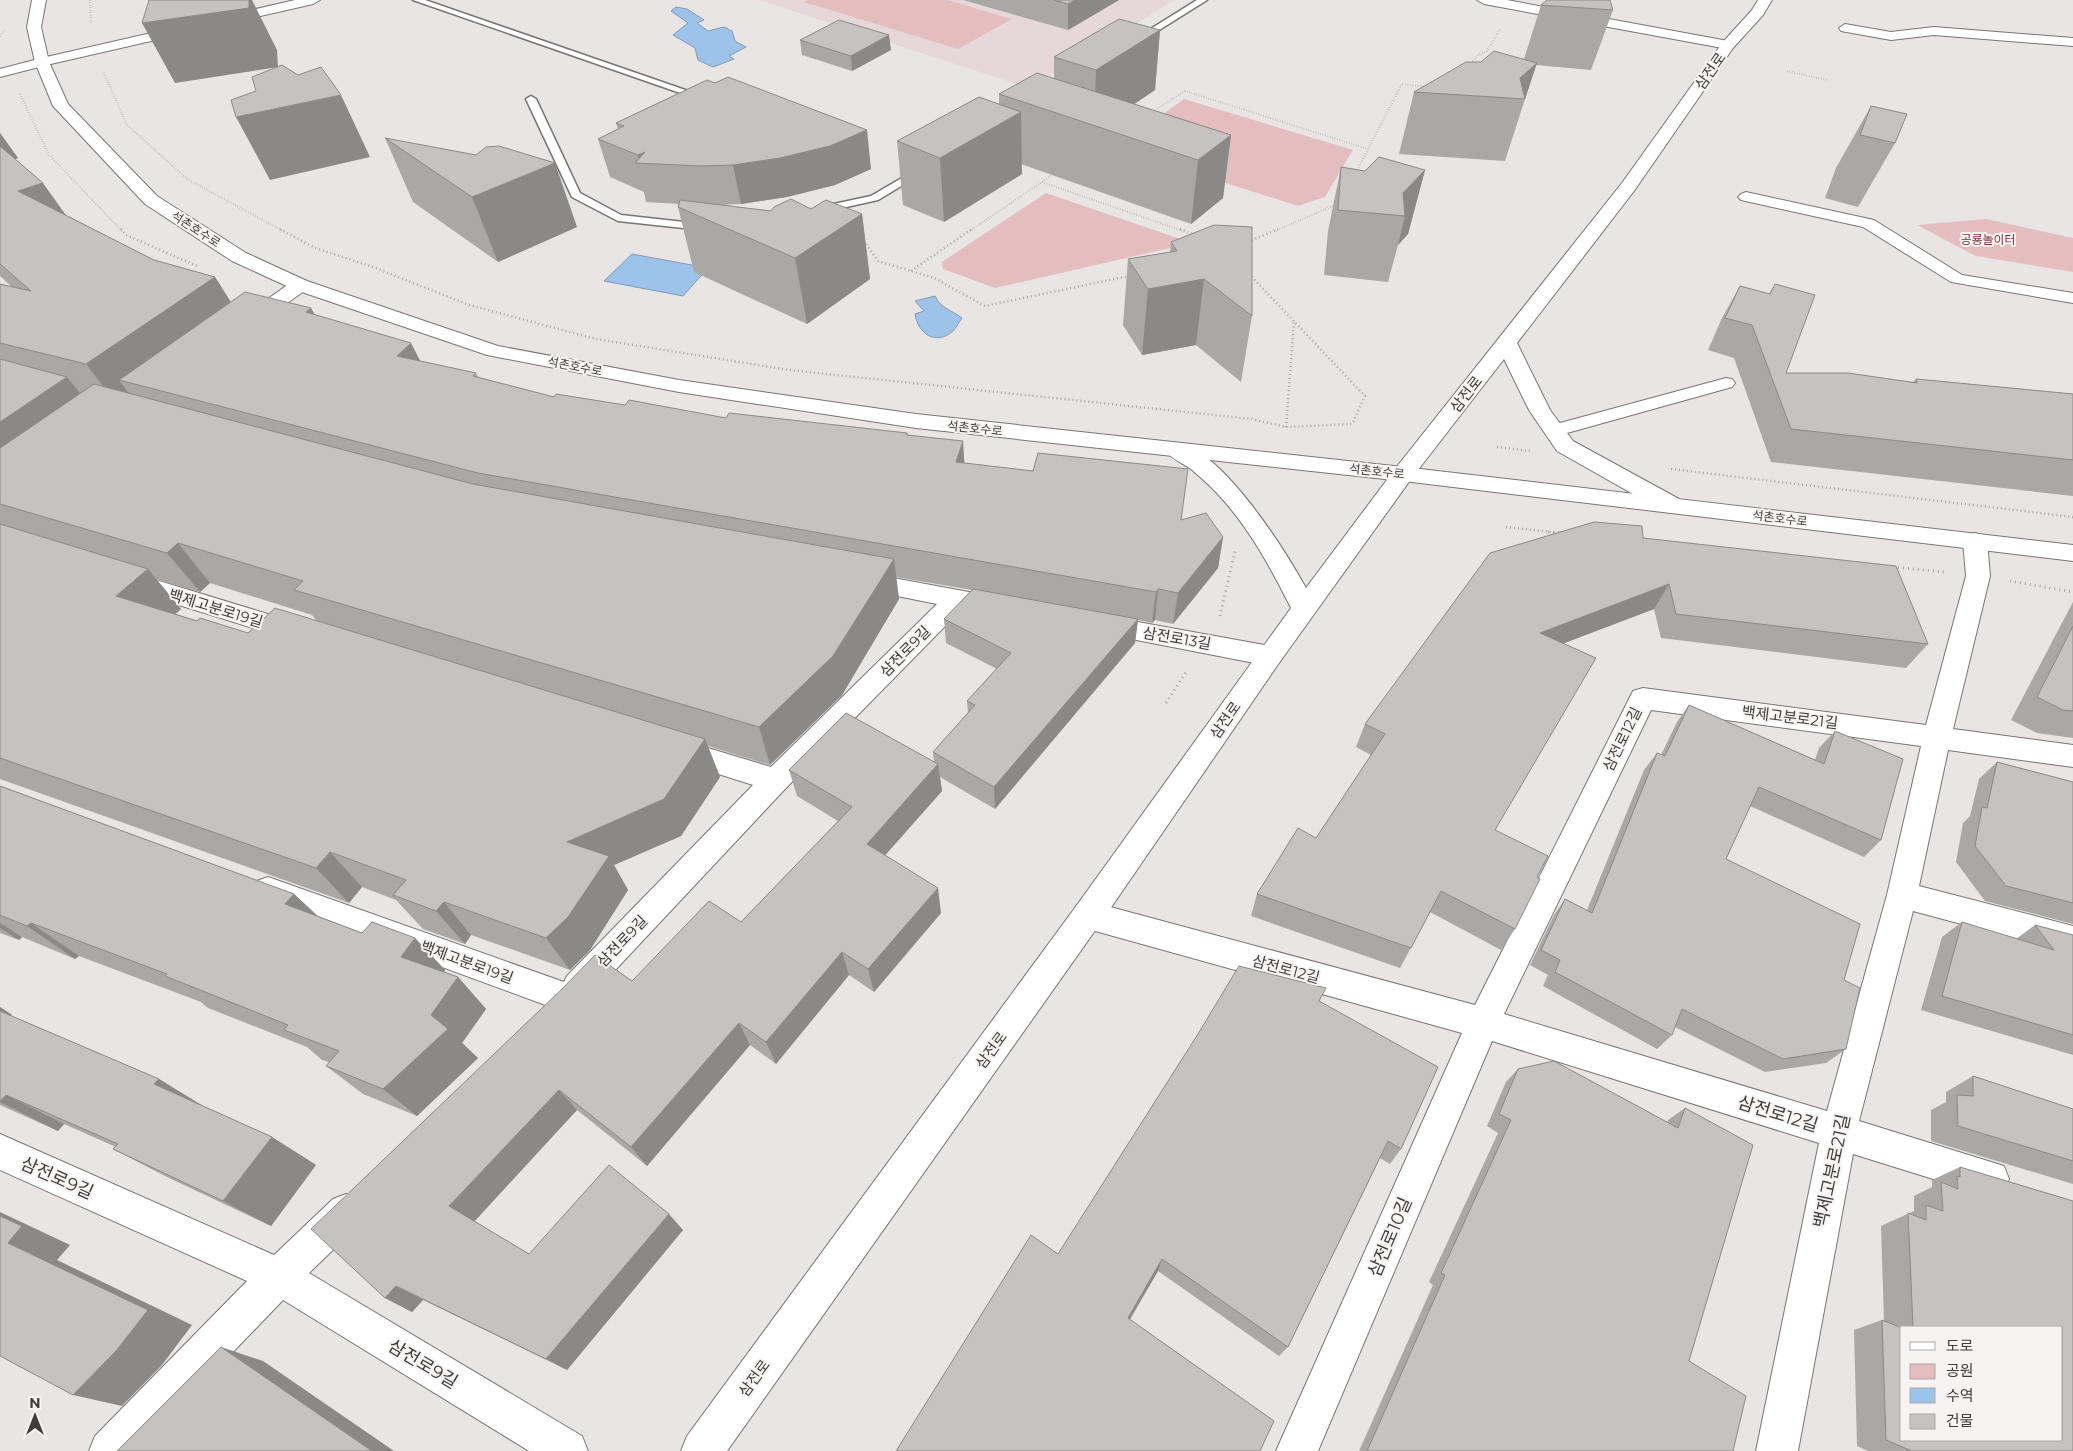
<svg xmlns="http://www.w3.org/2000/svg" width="2073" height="1451" font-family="Montserrat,'Noto Sans KR',sans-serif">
	<rect width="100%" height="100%" fill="#eae5e5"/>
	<path fill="#e6d8d9" d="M759 0H1175L1029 88Z"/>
	<g fill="#e4bdbf">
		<path d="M808 0H947L1012 19 958 49 804 2Z"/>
		<path d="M1184 99 1353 150 1325 197 1298 206 1116 148Z"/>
		<path d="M1046 193 1192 243 995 288 943 269 942 262Z"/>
		<path d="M1986 219 2073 238V272L1976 256 1917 225Z"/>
	</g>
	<g fill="#9ec3eb" stroke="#819ab6">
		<path d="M676 7 687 9 704 20 697 23 708 31 724 27 732 31 735 41 746 47 729 56 734 59 713 67 698 60 695 48 673 35 688 23 671 11Z"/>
		<path d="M632 254 708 268 683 296 604 281Z"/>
		<path d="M935 296C941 309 952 310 962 318 959 322 956 328 953 331 936 346 918 334 915 314L924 311 915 301Z"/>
	</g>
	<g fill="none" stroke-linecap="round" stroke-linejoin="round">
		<g stroke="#797575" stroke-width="3">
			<g id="service">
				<path d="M413 0H425L694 93 689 96 686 95Z"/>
				<path d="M1197 0H1207L1140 42 1133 40Z"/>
				<path d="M531 96 536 99 580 193 621 215 693 223 703 222 708 225 707 227 693 229 618 221 572 197 526 99Z"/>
				<path d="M919 168 923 169V173L878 200 819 213 814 210 815 208 871 196Z"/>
			</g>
		</g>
		<g stroke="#797575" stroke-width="2">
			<g id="pedestrian">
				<path d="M1845 24 1891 32 1934 27 2073 38V46L1934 35 1891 40 1841 31 1839 28Z"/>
				<path d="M42 58 48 62 47 65 0 77V69Z"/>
				<path d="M1746 192 1874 220 1962 275 2073 293V303L1951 282 1863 227 1741 200 1738 197 1741 194Z"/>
				<path d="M1726 378 1732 379 1735 383 1732 387 1567 433 1560 431 1558 427 1560 423Z"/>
			</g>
		</g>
		<g stroke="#797575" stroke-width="2">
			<g id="minor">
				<path d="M295 0H320L313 4 42 66 37 65 35 62 37 59 42 58Z"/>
				<path d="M1477 0H1507L1728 41 1733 42 1735 45 1733 48 1728 49 1484 4Z"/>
				<path d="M300 279 307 281 310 285 307 289 255 326 248 328 241 326 238 322 241 318 293 281Z"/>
				<path d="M1975 533 1983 535 1987 541 1990 576 1953 729 2073 745V767L1948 750 1919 886 2073 926V954L1913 911 1859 1121 2004 1166 2009 1179 2004 1192 1991 1197 1853 1154 1798 1451H1756L1819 1143 1492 1041 1318 1451H1276L1462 1033 1088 929 1077 925 1072 915 1077 905 1088 901 1475 1005 1633 691 1643 688 1926 725 1966 576 1963 541 1967 535ZM1651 710 1921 746 1887 895 1827 1111 1504 1014Z"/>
				<path d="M861 572 1001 598 1010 601 1014 607 1010 613 1001 616 962 609 786 788 589 998 582 1000 579 1009 567 1013 257 899 253 890 257 881 268 877 564 982 567 976 753 785 668 758 664 750 668 742 678 739 771 767 937 604 852 587 849 581 852 575Z"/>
				<path d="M133 573 304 625 308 632 304 639 295 641 124 588 121 582 124 576Z"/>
				<path d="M1099 615 1270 646 1279 649 1283 656 1279 663 1270 666 1090 631 1086 624 1090 617Z"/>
				<path d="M0 1134 274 1255 333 1199 346 1194 359 1199 364 1212 359 1225 309 1273 582 1436 588 1451H529L283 1300 138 1451H89L95 1436 247 1281 0 1170Z"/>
			</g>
		</g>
		<g stroke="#797575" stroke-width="2">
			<path id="tertiary" d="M32 0H46L41 27 49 62 68 104 157 196 246 253 307 281 498 346 679 380 916 414 1403 467 2073 545V561L1403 481 916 428 679 392 487 355 293 289 232 261 145 204 53 106 35 62 27 27Z"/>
		</g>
		<g stroke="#797575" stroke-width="2">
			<path id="secondary" d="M1758 0H1772L1763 15 1733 48 1634 191 1517 343 1550 410 1573 441 1679 499 1683 505 1679 511 1671 513 1663 511 1557 451 1529 410 1504 359 1411 479 1279 663 1099 925 727 1451H681L687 1436 1077 905 1291 608C1270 566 1247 524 1214 490 1207 483 1199 476 1191 469 1182 463 1170 458 1164 449L1167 444C1213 432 1287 554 1306 588L1395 469 1622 183 1723 42 1752 10Z"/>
		</g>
		<g stroke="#a6a2a2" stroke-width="2" stroke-dasharray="0.5 2" stroke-linecap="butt">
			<path d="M90 0 91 24"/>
			<path d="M0 36 5 30"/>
			<path d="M1471 63 1478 55 1487 51 1500 29"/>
			<path d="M1787 71 1827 80"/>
			<path d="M104 73 127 125 187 179 283 231"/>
			<path d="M20 94 49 155 122 231"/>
			<path d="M1151 113 1185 91 1368 149"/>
			<path d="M1356 172 1402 84 1427 87"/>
			<path d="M1042 182 1183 231"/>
			<path d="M970 231 1055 173"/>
			<path d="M1275 231 1337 204"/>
		</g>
		<g stroke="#a6a2a2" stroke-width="2.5" stroke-dasharray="1 3" stroke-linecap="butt">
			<path d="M121 229 126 235 197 266"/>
			<path d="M280 229 315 248 373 267 469 305 596 339 789 370 1252 419 1286 427 1352 424 1365 396 1250 275"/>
			<path d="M1180 229 1196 235"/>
			<path d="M864 241 878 261 934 278 985 306 1129 276"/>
			<path d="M1248 242 1278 229"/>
			<path d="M911 271 972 229"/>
			<path d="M1286 427 1294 321"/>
			<path d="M1497 447 1531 451"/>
			<path d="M1671 469 2073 517"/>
			<path d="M1506 527 1560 533"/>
		</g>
		<g stroke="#a6a2a2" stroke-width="3" stroke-dasharray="1 4" stroke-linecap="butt">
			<path d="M1548 532 1561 533"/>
			<path d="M1893 567 1944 572"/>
			<path d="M2010 581 2073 592"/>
			<path d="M1220 616 1235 551"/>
			<path d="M1166 703 1186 672"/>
		</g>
		<use href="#service" fill="#fff" fill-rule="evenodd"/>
		<use href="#pedestrian" fill="#fff" fill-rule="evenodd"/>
		<use href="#minor" fill="#fff" fill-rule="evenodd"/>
		<use href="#tertiary" fill="#fff" fill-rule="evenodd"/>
		<use href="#secondary" fill="#fff" fill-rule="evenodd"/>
	</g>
	<g fill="#aaa7a7" fill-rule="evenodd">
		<path d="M963 0H1119L1068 30Z"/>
		<path d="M1541 5 1613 10 1591 70 1536 65 1505 161 1399 154 1414 92 1481 62 1524 59Z"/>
		<path d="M1160 30 1155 90 1134 104 1231 135 1223 198 1191 224 1021 164 1022 174 944 222 903 205 897 141 999 104V94L1054 79V57Z"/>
		<path d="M800 40 891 50 852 71 802 55Z"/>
		<path d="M1871 106 1895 143 1858 207 1825 198 1836 168Z"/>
		<path d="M616 123 871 169 835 185 787 197 741 204 720 205 771 211 811 209 862 214 870 279 807 324 694 272 678 207 679 204 646 202 644 192 610 177 598 139 618 129Z"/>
		<path d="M0 133 18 158 15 159 66 215 154 260 215 277 231 302 311 308 314 314 420 361 476 373 478 377 554 397 726 418 907 433 908 435 964 463 1182 520 1223 537 1218 568 1173 624 1155 620 1152 623 1138 620 1135 643 995 809 940 777 942 791 885 855 941 913 874 992 849 975 776 1064 750 1045 647 1166 577 1110 474 1221 529 1254 683 1230 567 1370 423 1300 412 1312 385 1298 632 981 741 922 838 821 797 796 789 770 934 762 933 752 968 713 967 701 997 669 946 643 944 619 972 590 896 577 899 599 842 695 770 765 708 746 720 777 681 836 614 865 628 890 590 950 570 970 471 935 465 944 423 929 396 900 362 887 349 903 0 779V284L12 287 0 276ZM157 580 200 592 210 583 312 615 316 620 248 633 197 621 175 614 181 609Z"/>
		<path d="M385 138 577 227 498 262 413 202Z"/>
		<path d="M1341 167 1365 171 1425 170 1408 234 1398 245 1388 282 1324 275 1328 231Z"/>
		<path d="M1171 242 1252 316 1241 382 1196 345 1142 355 1123 325 1128 259 1170 252Z"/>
		<path d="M1775 284 1786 373 1913 382 1916 379 2073 394V496L1771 462 1734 358 1708 350 1722 318 1740 286 1769 294Z"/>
		<path d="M1643 538 1928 644 1906 668 1661 638 1654 609 1564 643 1495 830 1515 929 1501 950 1430 912 1400 968 1251 916 1257 894 1316 838 1371 755 1356 747 1365 724Z"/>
		<path d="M2073 602V738L2037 733 2011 720Z"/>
		<path d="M1689 705 1815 760 1819 748 1835 731 1881 840 1864 857 1750 806 1726 859 1844 980 1846 1049 1826 1063 1765 1072 1675 1027 1672 1035 1657 1049 1543 986 1548 975 1530 965 1554 915 1565 899 1587 910 1644 770 1657 753 1661 755 1677 722Z"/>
		<path d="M1997 762 2073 782V924L1985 901 1956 862 1963 823 1970 816 1979 779Z"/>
		<path d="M0 786 294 894 318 916 362 933 415 938 445 970 444 972 458 977 486 1009 462 1043 478 1058 417 1116 363 1094 326 1066 329 1062 322 1060 307 1047 208 1008 201 1002 79 956 75 959 22 937 19 940 0 933Z"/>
		<path d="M1962 922 2016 939 2035 925 2073 935V1055L1921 1010 1942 937Z"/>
		<path d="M1320 1001 1401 1149 1390 1164 1380 1158 1288 1347 1279 1356 1158 1271 1130 1320 1058 1254Z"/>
		<path d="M0 1007 12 1015 11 1016 159 1079 206 1108 272 1137 316 1165 271 1226 167 1177 113 1149 116 1147 64 1124 58 1131 0 1105Z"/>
		<path d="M1518 1069 1668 1123V1120L1685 1108 1689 1361 1733 1451H1359L1433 1285 1429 1282 1498 1133 1487 1126 1506 1082Z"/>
		<path d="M1973 1076 2073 1109V1184L1931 1141V1110L1946 1102V1092Z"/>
		<path d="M1960 1167 2073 1201V1451H1868L1857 1446 1854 1330 1882 1320 1884 1321 1881 1226 1914 1211V1196L1932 1187V1180ZM1902 1327H2062V1440H1902Z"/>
	</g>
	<g fill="#8b8888">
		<path d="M249 0H252L277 50 278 67 175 83 142 23Z"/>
		<path d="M1075 0H1119L1068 30V4Z"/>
		<path d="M1160 30 1155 90 1099 128 1094 126 1096 70Z"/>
		<path d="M889 35 891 50 852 71 851 56Z"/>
		<path d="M1537 63 1525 99 1520 78Z"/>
		<path d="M341 95 370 157 270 180 236 117Z"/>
		<path d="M1021 112 1022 174 944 222 940 158Z"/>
		<path d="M867 130 871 169 835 185 787 197 741 204 733 165Z"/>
		<path d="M0 133 18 158 2 163 0 160Z"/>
		<path d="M1231 135 1223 198 1191 224 1198 160Z"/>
		<path d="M645 152 640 163 638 155Z"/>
		<path d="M555 163 577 227 498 262 472 197Z"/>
		<path d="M1425 170 1408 234 1398 245 1405 216 1403 193Z"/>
		<path d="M43 183 70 221 18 191Z"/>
		<path d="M862 214 870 279 807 324 795 258Z"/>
		<path d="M215 277 240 317 119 380 130 395 117 404 86 364Z"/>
		<path d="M1204 279 1196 345 1142 355 1148 289Z"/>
		<path d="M311 308 328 339 306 312Z"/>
		<path d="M411 343 427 374 397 356Z"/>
		<path d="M67 377 99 417 0 488V422Z"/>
		<path d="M963 441 965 473 956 462Z"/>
		<path d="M1223 537 1218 568 1173 624 1178 593Z"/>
		<path d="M178 543 210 583 200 592 167 553Z"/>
		<path d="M894 559 899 599 842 695 770 765 759 727Z"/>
		<path d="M148 569 181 609 152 635 116 596Z"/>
		<path d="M1669 584 1654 609 1528 657 1540 633Z"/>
		<path d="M1158 589 1155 620 1152 623 1156 592Z"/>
		<path d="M1138 619 1135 643 995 809 994 787Z"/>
		<path d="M705 739 720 777 681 836 614 865 628 890 590 950 570 970 546 938 567 842Z"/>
		<path d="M938 764 942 791 873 869 867 844Z"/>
		<path d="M330 852 362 887 349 903 316 868Z"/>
		<path d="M938 888 941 913 874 992 868 969Z"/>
		<path d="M294 894 329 927 285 904Z"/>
		<path d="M444 902 471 935 465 944 436 911Z"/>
		<path d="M0 923 22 937 19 940 0 928Z"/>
		<path d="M31 923 79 956 75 959 27 926Z"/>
		<path d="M415 938 445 970 432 989 401 957Z"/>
		<path d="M842 952 849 975 776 1064 766 1042Z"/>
		<path d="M458 977 486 1009 462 1043 478 1058 417 1116 383 1089 431 1015Z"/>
		<path d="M0 1007 12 1015 5 1022 0 1019Z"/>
		<path d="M739 1023 750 1045 647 1166 631 1147Z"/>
		<path d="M159 1079 208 1109 154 1084Z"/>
		<path d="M559 1090 577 1110 473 1223 449 1206Z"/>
		<path d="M6 1095 64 1124 58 1131 0 1102V1101Z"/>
		<path d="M272 1137 316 1165 271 1226 223 1201Z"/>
		<path d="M0 1212 70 1245 57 1260 192 1325 162 1365 122 1406 73 1395 8 1243 0 1216Z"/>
		<path d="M669 1214 683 1230 567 1370 546 1359Z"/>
		<path d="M1162 1259 1158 1271 1124 1328 1128 1318Z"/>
		<path d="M396 1286 423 1300 412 1312 385 1298Z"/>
		<path d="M221 1347 263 1361 394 1451H372Z"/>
	</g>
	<g fill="#c6c2c2" stroke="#8b8888">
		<path d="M149 0H249V8L142 23Z"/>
		<path d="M1054 0H1075L1068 4Z"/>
		<path d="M1547 0H1610L1613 10 1541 5Z"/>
		<path d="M1119 19 1160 30 1096 70 1054 57Z"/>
		<path d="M839 20 889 35 851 56 800 40Z"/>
		<path d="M1494 51 1537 63 1520 78 1525 99 1414 92 1466 62H1481Z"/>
		<path d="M282 65 298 75 321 67 341 95 236 117 231 100 256 91 252 77Z"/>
		<path d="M1037 73 1231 135 1198 160 999 94Z"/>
		<path d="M728 77 867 130 830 146 780 158 733 165 701 166 635 163 645 152 638 155 598 139 624 126 616 123 707 80 715 83Z"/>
		<path d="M979 97 1021 112 940 158 897 141Z"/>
		<path d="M1871 106 1907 114 1895 143 1860 135Z"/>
		<path d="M385 138 476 155 486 147 499 146 555 163 472 197Z"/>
		<path d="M0 146 43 183 18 191 154 260 215 277 86 364 0 343V284L31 291 0 264Z"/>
		<path d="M1379 157 1425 170 1403 193 1405 216 1338 210 1341 167 1365 171Z"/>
		<path d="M791 199 811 209 826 200 862 214 795 258 678 207 680 200 771 211 774 207Z"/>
		<path d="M1214 225 1252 227V316L1204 279 1148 289 1128 259 1177 251 1171 242Z"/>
		<path d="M1775 284 1815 295 1786 373H1848L1917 383 1916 379 2073 394V460L1791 429 1752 325 1725 318 1740 286 1770 294Z"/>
		<path d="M245 292 311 308 306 312 411 343 397 356 476 373 473 376 554 397 556 394 625 405 629 400 726 418 729 413 907 433V435L963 441 956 462 1033 471 1038 453 1188 469 1181 520 1206 513 1223 537 1178 593 1158 589 1156 592 478 473 119 380Z"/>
		<path d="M0 359 67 377 0 422Z"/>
		<path d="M94 384 473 484 894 559 833 656 759 727 294 590 303 581 178 543 167 553 0 504V448Z"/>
		<path d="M1594 522 1642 526 1643 538 1896 566 1928 644 1676 614 1669 584 1540 633 1596 658 1495 830 1548 856 1537 877 1540 879 1515 929 1441 891 1411 948 1257 894 1298 828 1316 838 1385 734 1365 724 1490 553Z"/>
		<path d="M0 524 148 569 116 596 197 621 200 618 248 633 275 608 705 739 664 799 567 842 609 856 568 917 546 938 444 902 436 911 393 895 406 880 330 852 316 868 0 758Z"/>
		<path d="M973 589 1138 619 994 787 933 752 975 705 967 701 1011 653 944 619Z"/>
		<path d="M2073 626V711L2063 710 2037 697Z"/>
		<path d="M1689 705 1824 764 1835 731 1903 759 1881 840 1759 787 1726 859 1860 924 1844 980 1860 988 1846 1049 1783 1059 1682 1009 1672 1035 1555 972 1560 960 1541 950 1565 899 1592 913 1657 753 1665 756Z"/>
		<path d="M846 713 938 764 867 844 938 888 868 969 842 952 766 1042 739 1023 631 1147 559 1090 449 1206 529 1254 609 1165 669 1214 546 1359 396 1286 385 1298 311 1229 563 988 595 955 632 981 709 901 741 922 852 807 789 770Z"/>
		<path d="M1997 762 2073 782V903L2006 886 1975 846 1982 807 1987 808Z"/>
		<path d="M0 786 294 894 285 904 362 933 372 922 415 938 401 957 458 977 431 1015 448 1029 383 1089 326 1066 339 1051 284 1030 288 1025 165 976 167 974 31 923 27 926 0 915Z"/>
		<path d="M1962 922 2054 950 2035 925 2073 935V1035L1942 996Z"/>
		<path d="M1239 966 1326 988 1319 1001 1438 1067 1401 1149 1388 1141 1288 1347 1162 1259 1128 1318 1274 1421 1260 1451H896L1031 1235 1058 1254 1198 1034Z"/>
		<path d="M0 1011 159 1079 154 1084 272 1137 223 1201 113 1149 118 1144 6 1095 0 1101Z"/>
		<path d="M1554 1061 1678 1128 1685 1108 1753 1145 1689 1361 1746 1396 1733 1451H1367L1445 1275 1441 1273 1511 1120 1499 1114 1518 1069Z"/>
		<path d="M1973 1076 2073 1109V1161L1958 1126 1957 1095 1973 1096Z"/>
		<path d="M1960 1167 2073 1201V1451H1912L1886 1440 1882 1320 1902 1328V1440H2062V1327H1913L1908 1213 1926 1220V1205L1943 1211 1941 1182 1958 1189 1957 1176 1960 1177Z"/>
		<path d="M0 1216 22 1226 8 1243 148 1310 116 1351 73 1395 0 1356Z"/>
		<path d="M221 1347 372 1451H117Z"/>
	</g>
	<g text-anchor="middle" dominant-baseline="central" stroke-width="4" stroke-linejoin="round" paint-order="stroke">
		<g font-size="12" fill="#3e3c3c" stroke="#f7f3f3">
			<text transform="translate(196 229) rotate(33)">석촌호수로</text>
			<text transform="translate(575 366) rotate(11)">석촌호수로</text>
			<text transform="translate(975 428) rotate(6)">석촌호수로</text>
			<text transform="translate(1377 471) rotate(6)">석촌호수로</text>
			<text transform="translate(1780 518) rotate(7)">석촌호수로</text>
		</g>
		<g font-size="12" fill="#7c353c" stroke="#f7f3f3">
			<text x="1988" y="239">공룡놀이터</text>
		</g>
		<g font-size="15" fill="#3e3c3c" stroke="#f7f3f3">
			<text transform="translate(1710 71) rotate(-55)">삼전로</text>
			<text transform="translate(1466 394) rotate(-52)">삼전로</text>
			<text transform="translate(216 608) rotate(17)">백제고분로19길</text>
			<text transform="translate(1177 638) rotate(10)">삼전로13길</text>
			<text transform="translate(905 651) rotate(-45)">삼전로9길</text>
			<text transform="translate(1790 717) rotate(7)">백제고분로21길</text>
			<text transform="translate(1225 720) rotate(-55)">삼전로</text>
			<text transform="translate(1622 739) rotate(-64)">삼전로12길</text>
			<text transform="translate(622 941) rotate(-46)">삼전로9길</text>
			<text transform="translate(467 962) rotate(20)">백제고분로19길</text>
			<text transform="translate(1286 969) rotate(15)">삼전로12길</text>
			<text transform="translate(991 1050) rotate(-54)">삼전로</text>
			<text transform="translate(754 1378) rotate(-54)">삼전로</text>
		</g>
		<g font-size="18" fill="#3e3c3c" stroke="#f7f3f3">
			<text transform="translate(1778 1114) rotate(17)">삼전로12길</text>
			<text transform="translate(1832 1171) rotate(-78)">백제고분로21길</text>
			<text transform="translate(57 1178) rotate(24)">삼전로9길</text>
			<text transform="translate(1390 1237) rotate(-67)">삼전로10길</text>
			<text transform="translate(423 1364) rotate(31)">삼전로9길</text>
		</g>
	</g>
	<rect x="1900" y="1326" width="162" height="115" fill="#f7f3f3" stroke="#adaaaa"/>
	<rect x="1910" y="1342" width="25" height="8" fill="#ffffff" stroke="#adaaaa"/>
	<text x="1946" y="1351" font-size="15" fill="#3e3c3c">도로</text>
	<rect x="1910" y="1364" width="25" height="15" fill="#e4bdbf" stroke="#adaaaa"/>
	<text x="1946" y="1376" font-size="15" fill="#3e3c3c">공원</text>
	<rect x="1910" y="1388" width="25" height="15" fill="#9ec3eb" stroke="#adaaaa"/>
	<text x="1946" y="1401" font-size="15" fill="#3e3c3c">수역</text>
	<rect x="1910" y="1414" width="25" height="15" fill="#c6c2c2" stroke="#adaaaa"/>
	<text x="1946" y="1426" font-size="15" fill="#3e3c3c">건물</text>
	<g transform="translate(35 1416)" stroke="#f7f3f3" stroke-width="4" paint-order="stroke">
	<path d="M0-4L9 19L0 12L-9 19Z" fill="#3e3c3c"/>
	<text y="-8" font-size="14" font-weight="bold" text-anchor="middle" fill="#3e3c3c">N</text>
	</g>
</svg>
